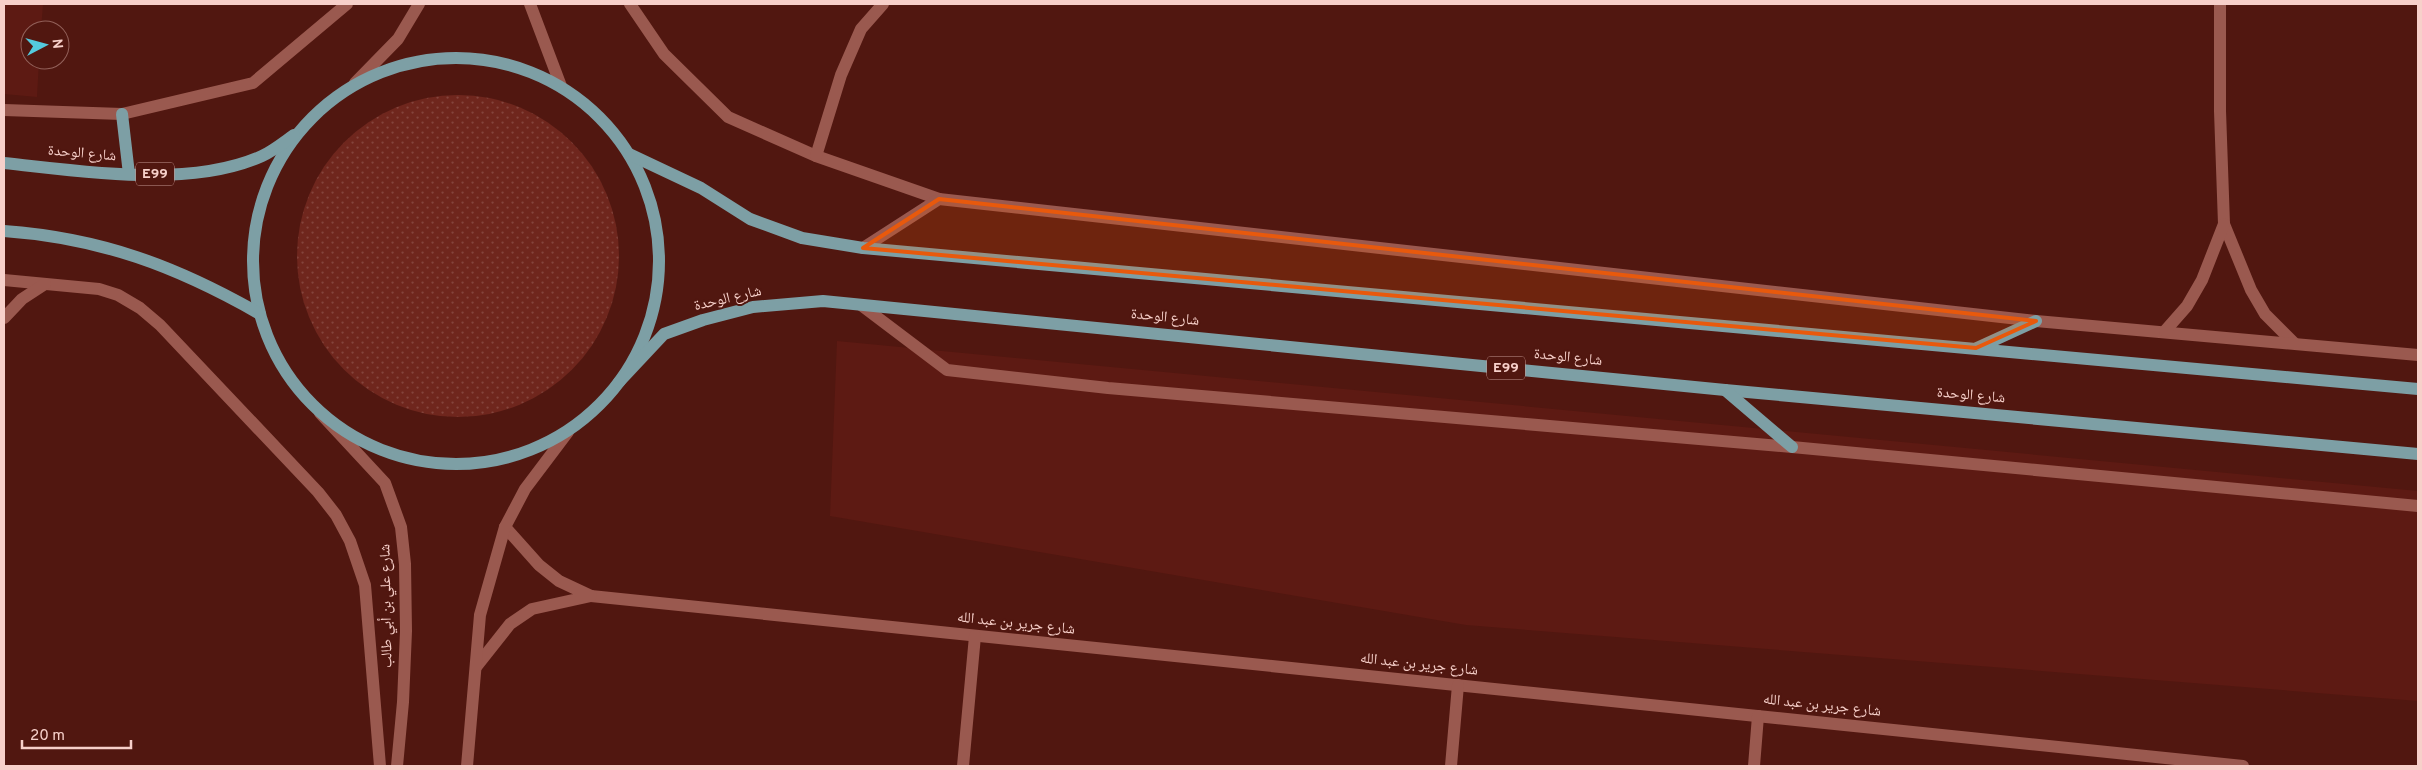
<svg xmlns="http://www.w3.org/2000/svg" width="2422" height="770" font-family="Overpass,'Noto Naskh Arabic',sans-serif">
	<defs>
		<pattern id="grass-dots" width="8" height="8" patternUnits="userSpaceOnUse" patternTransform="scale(1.25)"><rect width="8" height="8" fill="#6f261d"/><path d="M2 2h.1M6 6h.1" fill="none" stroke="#84443c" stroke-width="1.8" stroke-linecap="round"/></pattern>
	</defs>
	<rect width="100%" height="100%" fill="#511710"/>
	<g fill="#5d1a13">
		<path d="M4 4H43L41 30H30V60H39L37 97 4 94Z"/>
		<path d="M837 341 2418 491V701L1466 625 830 516Z"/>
	</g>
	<circle fill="url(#grass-dots)" cx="458" cy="256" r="161"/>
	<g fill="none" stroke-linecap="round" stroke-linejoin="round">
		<g stroke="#9a594f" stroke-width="12">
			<path d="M4 110 122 114 253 83 347 4"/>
			<path d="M4 280 99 289 118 295 140 308 160 325 318 492 336 515 350 541 365 585 380 766"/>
		</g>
		<g stroke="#9a594f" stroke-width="12">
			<path d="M630 4 664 54 728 117 816 156 939 199"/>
			<path d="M2220 4V111L2224 224 2251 290 2265 314 2294 343"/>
			<path d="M816 156 841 75 861 29 883 4"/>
			<path d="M863 248 939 199 2036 321 2418 355"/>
			<path d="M861 305 947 370 1108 388 1792 447 2418 506"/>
			<path d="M4 318 22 299 45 284"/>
			<path d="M2165 331 2187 306 2202 280 2224 224"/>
			<path d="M591 596 2243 766"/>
			<path d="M476 667 510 624 532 609 591 596 559 581 539 565 505 527"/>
			<path d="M963 766 975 636"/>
			<path d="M1451 766 1458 685"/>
			<path d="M1754 766 1758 716"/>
		</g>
		<g stroke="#9a594f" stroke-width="12">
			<path d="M530 4 561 86"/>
			<path d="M355 83 398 39 419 4"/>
			<path d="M320 413 385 483 401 527 405 564 406 631 403 702 397 766"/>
			<path d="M467 766 480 615 505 527 525 489 568 432"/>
		</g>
		<g stroke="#7d9fa5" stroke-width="12">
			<circle cx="456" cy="261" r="203"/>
			<path d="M122 114 129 174"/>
			<path d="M629 154 701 188 750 219 802 238 863 248 2418 389"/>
			<path d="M4 163C81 171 189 189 262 156 273 151 284 142 294 135"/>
			<path d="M4 231C101 238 176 266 260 314"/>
			<path d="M1977 348 2036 321"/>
			<path d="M619 382 664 334 703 320 753 307 823 301 1725 390 2418 454"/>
			<path d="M1725 390 1792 447"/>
		</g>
	</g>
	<path fill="#e8590c" fill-opacity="0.2" stroke="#e8590c" stroke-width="4" stroke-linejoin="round" d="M939 199 2036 321 1976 348 863 248Z"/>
	<g text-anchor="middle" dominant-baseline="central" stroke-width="4" stroke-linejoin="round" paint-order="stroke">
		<g fill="#511710" stroke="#c59892" stroke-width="1">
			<rect x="136" y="162.5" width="38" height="23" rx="4"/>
			<rect x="1487" y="356.5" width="38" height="23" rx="4"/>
		</g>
		<g font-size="14" font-weight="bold" fill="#f7d0ca">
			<text x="155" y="174">E99</text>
			<text x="1506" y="368">E99</text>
		</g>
		<g font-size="15" fill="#f7d0ca" stroke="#511710">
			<text transform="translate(82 154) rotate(5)">شارع الوحدة</text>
			<text transform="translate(728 299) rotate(-13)">شارع الوحدة</text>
			<text transform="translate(1165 318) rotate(6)">شارع الوحدة</text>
			<text transform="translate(1568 358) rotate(6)">شارع الوحدة</text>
			<text transform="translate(1971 396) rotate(5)">شارع الوحدة</text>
			<text transform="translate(387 606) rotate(-91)">شارع علي بن أبي طالب</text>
			<text transform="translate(1016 624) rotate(6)">شارع جرير بن عبد الله</text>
			<text transform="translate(1419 665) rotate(6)">شارع جرير بن عبد الله</text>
			<text transform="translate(1822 706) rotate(6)">شارع جرير بن عبد الله</text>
		</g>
	</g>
	<rect width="2422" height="770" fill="none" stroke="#f7d0ca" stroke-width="10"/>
	<g transform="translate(45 45) rotate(84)"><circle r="24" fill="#511710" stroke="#93615a"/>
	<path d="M0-4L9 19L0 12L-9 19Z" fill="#54cadd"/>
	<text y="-8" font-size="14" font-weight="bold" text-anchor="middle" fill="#f7d0ca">N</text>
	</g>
	<path d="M22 740v8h109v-8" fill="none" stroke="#f7d0ca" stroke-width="2.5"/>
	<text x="30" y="740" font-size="15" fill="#f7d0ca" stroke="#511710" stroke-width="4" paint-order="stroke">20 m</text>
</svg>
